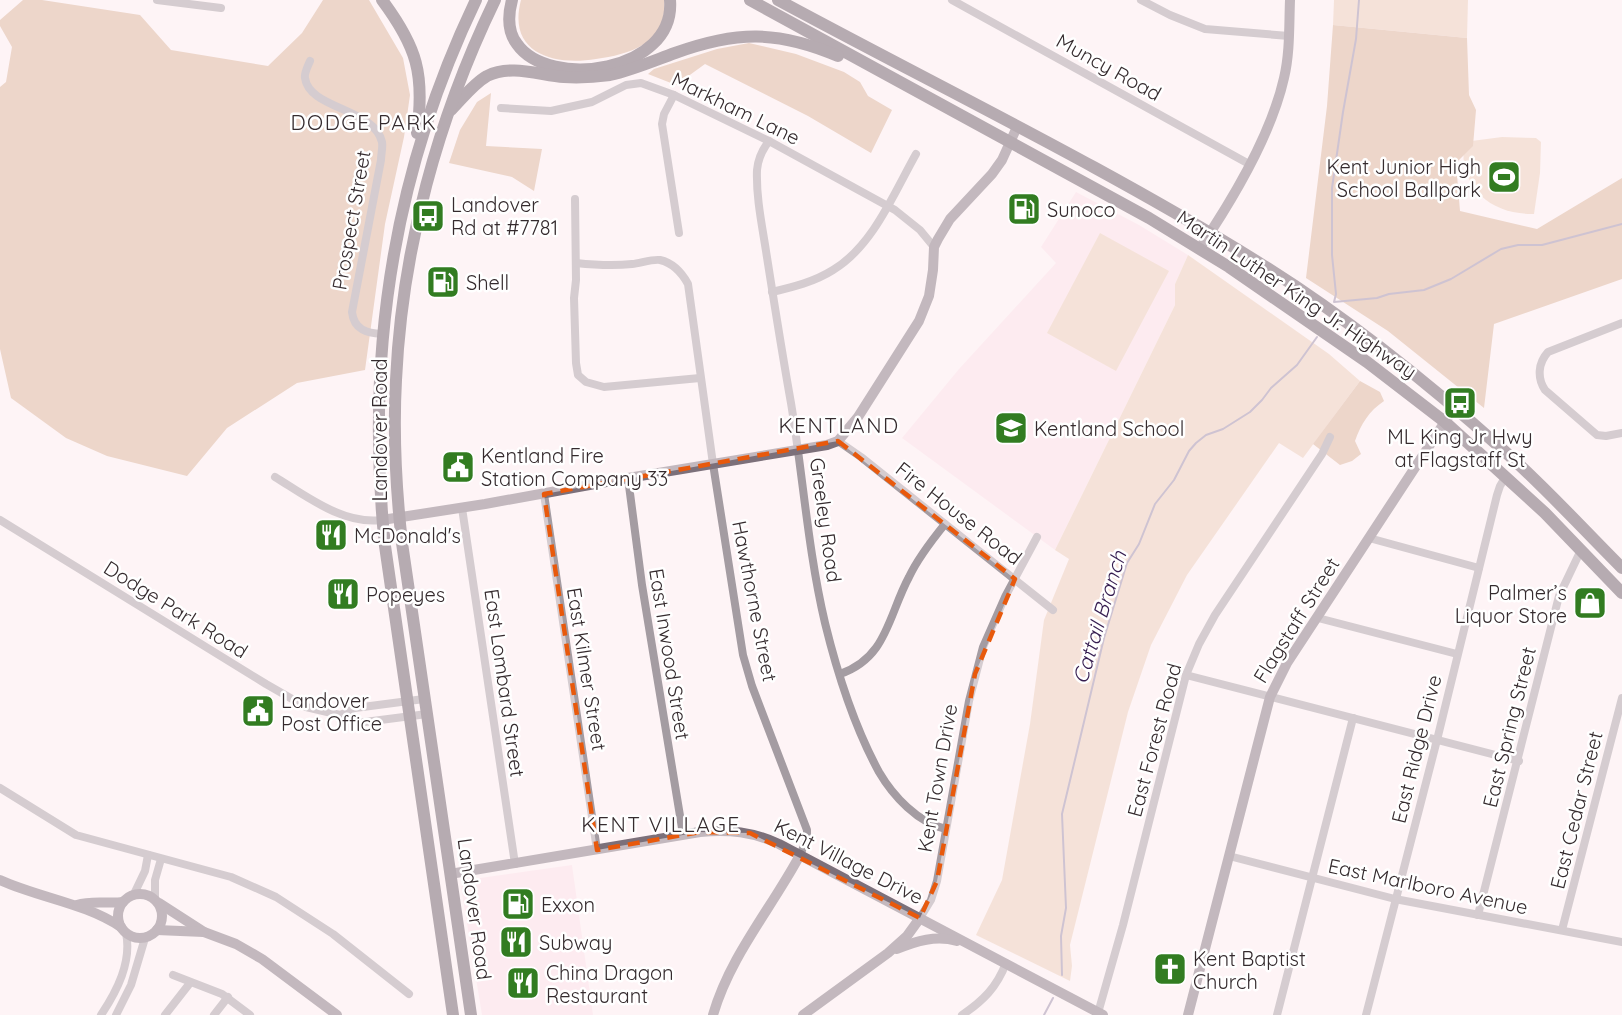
<svg xmlns="http://www.w3.org/2000/svg" width="1622" height="1015" font-family="Quicksand,sans-serif">
	<rect width="100%" height="100%" fill="#fef4f6"/>
	<g fill="#fde1e9">
		<path d="M1076 192 1139 225 1188 255 1175 284V305L1055 550 902 438 959 369 1056 263 1041 247Z"/>
		<path d="M572 865 593 1015H482L461 887 466 880Z"/>
	</g>
	<g fill="#eccdb7">
		<path d="M1334 0H1468L1467 38 1333 25Z"/>
		<path d="M1502 137 1536 138 1541 142 1540 173 1534 214C1490 215 1458 187 1464 142Z"/>
		<path d="M1100 233 1169 271 1116 371 1047 333Z"/>
		<path d="M1188 255 1329 354 1360 381 1303 458 1279 443 1187 575 1151 645 1128 712 1070 945 1072 966 1070 981 976 935 1002 880 1030 724 1044 620 1069 559 1055 550 1175 305V284Z"/>
	</g>
	<g fill="#d9b195">
		<path d="M23 0H42L140 15 171 50 268 66 302 33 323 0H369L403 58 410 95 404 137 385 224 365 370 297 383 227 428 187 476 107 456 66 438 11 398 0 349V87L6 82 12 47 0 26V20Z"/>
		<path d="M521 0H664C668 43 631 54 596 59 553 66 507 53 521 0Z"/>
		<path d="M1333 25 1467 38 1469 95 1476 110 1473 146 1456 163 1460 211 1537 229 1622 178V279L1494 324 1484 408 1388 331 1306 278 1327 106Z"/>
		<path d="M749 43 796 54 844 72 860 82 868 96 892 110 871 153 808 116 705 64 676 85 648 74 654 69 717 49Z"/>
		<path d="M491 93 486 146 542 149 534 191 512 177 449 163 460 130 477 102Z"/>
		<path d="M1360 381 1380 392 1384 401C1369 411 1361 424 1355 441L1361 454 1352 461 1340 465 1313 444Z"/>
	</g>
	<g fill="none" stroke-linecap="round" stroke-linejoin="round">
		<g stroke="#9688a6" stroke-width="2">
			<path d="M1359 0 1356 39 1343 112 1332 188V255L1336 294 1334 302 1377 298 1389 294 1424 290 1451 279 1501 249 1518 245H1542L1622 224"/>
			<path d="M1062 975 1061 936 1066 908 1062 814 1104 638 1127 563 1139 544 1155 504 1174 480 1189 451 1196 443 1206 435 1223 429 1250 412 1262 400 1271 388 1297 365 1317 337"/>
			<path d="M1044 1015 1053 998"/>
		</g>
		<g stroke="#a49ca2" stroke-width="8">
			<path d="M157 0 221 8"/>
			<path d="M952 0 1249 164"/>
			<path d="M1141 0 1170 15 1205 29 1289 36"/>
			<path d="M310 61C308 66 304 73 305 78 309 109 374 108 382 142 383 148 381 154 381 160L352 312C354 330 367 333 382 334"/>
			<path d="M674 95 664 114 662 124 679 233"/>
			<path d="M501 108 551 111 592 102 626 85 641 83 674 95 769 141 895 210 920 230 934 247"/>
			<path d="M769 141C762 150 758 159 757 170 756 197 762 225 766 251 774 302 782 353 791 403 803 476 808 551 825 623 837 672 855 728 879 772 893 796 918 823 946 829"/>
			<path d="M575 199 576 280 574 298 576 363 578 375 586 382 604 387 700 378"/>
			<path d="M576 263C595 265 614 266 632 264 641 263 652 259 660 260 673 263 682 273 688 284L713 464 743 655 752 686 807 830V839L800 855"/>
			<path d="M772 292C793 287 814 282 833 270 873 246 894 193 916 154"/>
			<path d="M1622 323 1548 352C1538 363 1537 378 1545 390L1597 435 1606 436 1622 433"/>
			<path d="M838 441 861 457 1053 610"/>
			<path d="M275 477C306 496 343 525 382 520"/>
			<path d="M628 478 642 585 683 834"/>
			<path d="M544 494 597 850"/>
			<path d="M462 508 515 864"/>
			<path d="M0 520 266 684 306 707 340 715 357 723 427 714"/>
			<path d="M1369 538 1479 568"/>
			<path d="M1318 618 1457 654"/>
			<path d="M840 674C887 658 888 616 909 577 918 558 932 540 945 524"/>
			<path d="M1186 675 1519 761"/>
			<path d="M340 715 355 708 424 699"/>
			<path d="M0 788 76 835 231 877 276 897 333 934 409 994"/>
			<path d="M1229 856 1395 899 1622 942"/>
			<path d="M134 894 145 871 148 855"/>
			<path d="M155 899V880L161 859"/>
			<path d="M1478 915 1559 596 1581 550"/>
			<path d="M920 918 931 900 937 881 969 701 983 647 1005 597 1037 537"/>
			<path d="M1562 930 1622 698"/>
			<path d="M173 975 222 994 250 1015"/>
			<path d="M1098 1013 1123 925 1186 675 1199 644 1215 615 1322 454 1330 437"/>
			<path d="M101 1015C117 991 132 962 126 933"/>
			<path d="M116 1015 131 985 145 938"/>
			<path d="M165 1015 190 983"/>
			<path d="M214 1015 228 997"/>
			<path d="M962 1015C983 1001 997 987 1006 963"/>
			<path d="M1277 1015 1353 718"/>
			<path d="M1366 1015 1437 740 1497 495 1500 486 1506 476"/>
		</g>
		<g stroke="#7c707a" stroke-width="10">
			<path d="M1200 248C1233 199 1271 136 1284 78 1290 53 1289 26 1290 0"/>
			<path d="M382 520 485 504 628 478 827 445 838 441 858 417 919 321 929 296 933 270 934 247 938 239 950 219 992 174 1002 160 1017 127"/>
			<path d="M450 874 700 832C729 829 753 832 779 844L1103 1015"/>
			<path d="M0 880C40 898 85 903 121 927"/>
			<circle cx="140" cy="916" r="22"/>
			<path d="M159 903 204 932 236 944 262 959 337 1015"/>
			<path d="M77 905C92 900 108 904 123 902"/>
			<path d="M157 930 204 932"/>
			<path d="M897 949C916 941 936 935 957 941"/>
			<path d="M713 1015C730 956 771 909 800 855"/>
			<path d="M803 1015 888 953 907 936 920 918"/>
			<path d="M1188 1015 1270 697 1287 663 1454 408"/>
		</g>
		<g stroke="#60525d" stroke-width="12">
			<path d="M382 0C417 47 425 74 417 133"/>
			<path d="M512 0C508 15 507 31 517 44 549 90 676 72 670 0"/>
			<path d="M750 0 1149 218 1229 267 1367 362 1445 422 1545 513 1622 593"/>
			<path d="M778 0C939 87 1105 167 1261 264 1346 317 1427 382 1502 449 1544 486 1582 528 1622 568"/>
			<path d="M451 110C462 99 473 84 487 76 511 64 539 75 564 77 579 78 595 77 610 75 632 70 653 61 675 53 736 31 777 30 838 56"/>
			<path d="M453 1015 385 546C365 355 393 173 476 0"/>
			<path d="M471 1015 402 543C396 489 393 434 396 380 402 248 438 118 495 0"/>
		</g>
	</g>
	<path d="M0 0H1622V1015H0ZM838 441 1015 579 975 674 937 881 920 918 750 833 700 832 597 850 544 494Z" fill="#fef4f6" fill-opacity=".55" fill-rule="evenodd"/>
	<path fill="none" stroke="#e8590c" stroke-width="4.5" stroke-dasharray="12 8" stroke-linejoin="round" d="M838 441 1015 579 975 674 937 881 920 918 750 833 700 832 597 850 544 494Z"/>
	<defs>
		<g id="stadium-square" transform="scale(1.725)"><rect x="-9" y="-9" width="18" height="18" rx="4" fill="#327c21" stroke="#fff"/><path d="M0-5a6.5 5 0 1 0 0 10a6.5 5 0 1 0 0-10ZM-3.5-1.8h7v3.6h-7Z" fill="#fff"/></g>
		<g id="fuel-square" transform="scale(1.725)"><rect x="-9" y="-9" width="18" height="18" rx="4" fill="#327c21" stroke="#fff"/><path d="M-5.5-6h7V0h2V4h1.3V-2.5L3-4.5l.8-.8L6-3V5H2.5V1h-1V6h-7ZM-4.2-4.7v3.2H.2V-4.7Z" fill="#fff"/></g>
		<g id="bus-square" transform="scale(1.725)"><rect x="-9" y="-9" width="18" height="18" rx="4" fill="#327c21" stroke="#fff"/><path d="M-5-6H5V4H4V6H2V4H-2V6H-4V4H-5ZM-3.5-4V0h7V-4ZM-3.5 1.2v1.5H-2V1.2ZM2 1.2v1.5H3.5V1.2Z" fill="#fff"/></g>
		<g id="school-square" transform="scale(1.725)"><rect x="-9" y="-9" width="18" height="18" rx="4" fill="#327c21" stroke="#fff"/><path d="M0-5L7-2L0 1L-7-2ZM-4 1L0 2.5L4 1V4Q0 6-4 4Z" fill="#fff"/></g>
		<g id="civic-square" transform="scale(1.725)"><rect x="-9" y="-9" width="18" height="18" rx="4" fill="#327c21" stroke="#fff"/><path d="M-.6-6.5H3V-4.5H.6V-3L4-1V1h2V6H-6V1h2V-1L-.6-3ZM-1.2 2.5V6h2.4V2.5Z" fill="#fff"/></g>
		<g id="restaurant-square" transform="scale(1.725)"><rect x="-9" y="-9" width="18" height="18" rx="4" fill="#327c21" stroke="#fff"/><path d="M-5-6h1v4h1v-4h1v4h1v-4h1v5L-1.5 .5V6h-2V.5L-5-1ZM5-6V6H3V1.5H1.5Q1.5-4 5-6Z" fill="#fff"/></g>
		<g id="shop-square" transform="scale(1.725)"><rect x="-9" y="-9" width="18" height="18" rx="4" fill="#327c21" stroke="#fff"/><path d="M-5-2.5h2.3a2.7 3.5 0 0 1 5.4 0H5L5.5 6h-11ZM-1.5-2.5h3a1.5 2.3 0 0 0-3 0Z" fill="#fff"/></g>
		<g id="church-square" transform="scale(1.725)"><rect x="-9" y="-9" width="18" height="18" rx="4" fill="#327c21" stroke="#fff"/><path d="M-1.2-6h2.4v3.5h3.3v2.4h-3.3V6h-2.4V-.1h-3.3v-2.4h3.3Z" fill="#fff"/></g>
	</defs>
	<g fill-rule="evenodd">
		<use href="#stadium-square" x="1504" y="177"/>
		<use href="#fuel-square" x="1024" y="209"/>
		<use href="#bus-square" x="428" y="216"/>
		<use href="#fuel-square" x="443" y="282"/>
		<use href="#bus-square" x="1460" y="403"/>
		<use href="#school-square" x="1011" y="428"/>
		<use href="#civic-square" x="458" y="467"/>
		<use href="#restaurant-square" x="331" y="535"/>
		<use href="#restaurant-square" x="343" y="594"/>
		<use href="#shop-square" x="1590" y="603"/>
		<use href="#civic-square" x="258" y="711"/>
		<use href="#fuel-square" x="518" y="904"/>
		<use href="#restaurant-square" x="516" y="942"/>
		<use href="#church-square" x="1170" y="969"/>
		<use href="#restaurant-square" x="523" y="983"/>
	</g>
	<g text-anchor="middle" dominant-baseline="central" stroke-width="5" stroke-linejoin="round" paint-order="stroke">
		<g font-size="20" fill="#352b2e" stroke="#fff">
			<text transform="translate(1109 67) rotate(29)">Muncy Road</text>
			<text transform="translate(736 108) rotate(26)">Markham Lane</text>
			<text transform="translate(351 220) rotate(-80)">Prospect Street</text>
			<text transform="translate(1297 294) rotate(34)">Martin Luther King Jr. Highway</text>
			<text transform="translate(379 430) rotate(-90)">Landover Road</text>
			<text transform="translate(959 513) rotate(38)">Fire House Road</text>
			<text transform="translate(826 520) rotate(82)">Greeley Road</text>
			<text transform="translate(755 601) rotate(79)">Hawthorne Street</text>
			<text transform="translate(176 609) rotate(32)">Dodge Park Road</text>
			<text transform="translate(1296 620) rotate(-58)">Flagstaff Street</text>
			<text transform="translate(670 654) rotate(81)">East Inwood Street</text>
			<text transform="translate(587 669) rotate(81)">East Kilmer Street</text>
			<text transform="translate(505 683) rotate(82)">East Lombard Street</text>
			<text transform="translate(1509 727) rotate(-76)">East Spring Street</text>
			<text transform="translate(1154 740) rotate(-75)">East Forest Road</text>
			<text transform="translate(1416 749) rotate(-76)">East Ridge Drive</text>
			<text transform="translate(937 778) rotate(-80)">Kent Town Drive</text>
			<text transform="translate(1576 810) rotate(-76)">East Cedar Street</text>
			<text transform="translate(849 861) rotate(27)">Kent Village Drive</text>
			<text transform="translate(1428 886) rotate(12)">East Marlboro Avenue</text>
			<text transform="translate(475 909) rotate(82)">Landover Road</text>
		</g>
		<g font-size="20" fill="#352b2e" stroke="#fff" text-anchor="start">
			<text x="1481" y="166" text-anchor="end">Kent Junior High<tspan x="1481" dy="23">School Ballpark</tspan></text>
			<text x="451" y="204">Landover<tspan x="451" dy="23">Rd at #7781</tspan></text>
			<text x="1047" y="209">Sunoco</text>
			<text x="466" y="282">Shell</text>
			<text x="1034" y="428">Kentland School</text>
			<text x="1460" y="436" text-anchor="middle">ML King Jr Hwy<tspan x="1460" dy="23">at Flagstaff St</tspan></text>
			<text x="481" y="455">Kentland Fire<tspan x="481" dy="23">Station Company 33</tspan></text>
			<text x="354" y="535">McDonald's</text>
			<text x="1567" y="592" text-anchor="end">Palmer’s<tspan x="1567" dy="23">Liquor Store</tspan></text>
			<text x="366" y="594">Popeyes</text>
			<text x="281" y="700">Landover<tspan x="281" dy="23">Post Office</tspan></text>
			<text x="541" y="904">Exxon</text>
			<text x="539" y="942">Subway</text>
			<text x="1193" y="958">Kent Baptist<tspan x="1193" dy="23">Church</tspan></text>
			<text x="546" y="972">China Dragon<tspan x="546" dy="23">Restaurant</tspan></text>
		</g>
		<g font-size="21" letter-spacing="1.5" fill="#352b2e" stroke="#fff">
			<text x="364" y="122">DODGE PARK</text>
			<text x="839" y="425">KENTLAND</text>
			<text x="661" y="824">KENT VILLAGE</text>
		</g>
		<g font-size="21" font-style="italic" fill="#351c4f" stroke="#fff">
			<text transform="translate(1099 617) rotate(-73)">Cattail Branch</text>
		</g>
	</g>
</svg>
